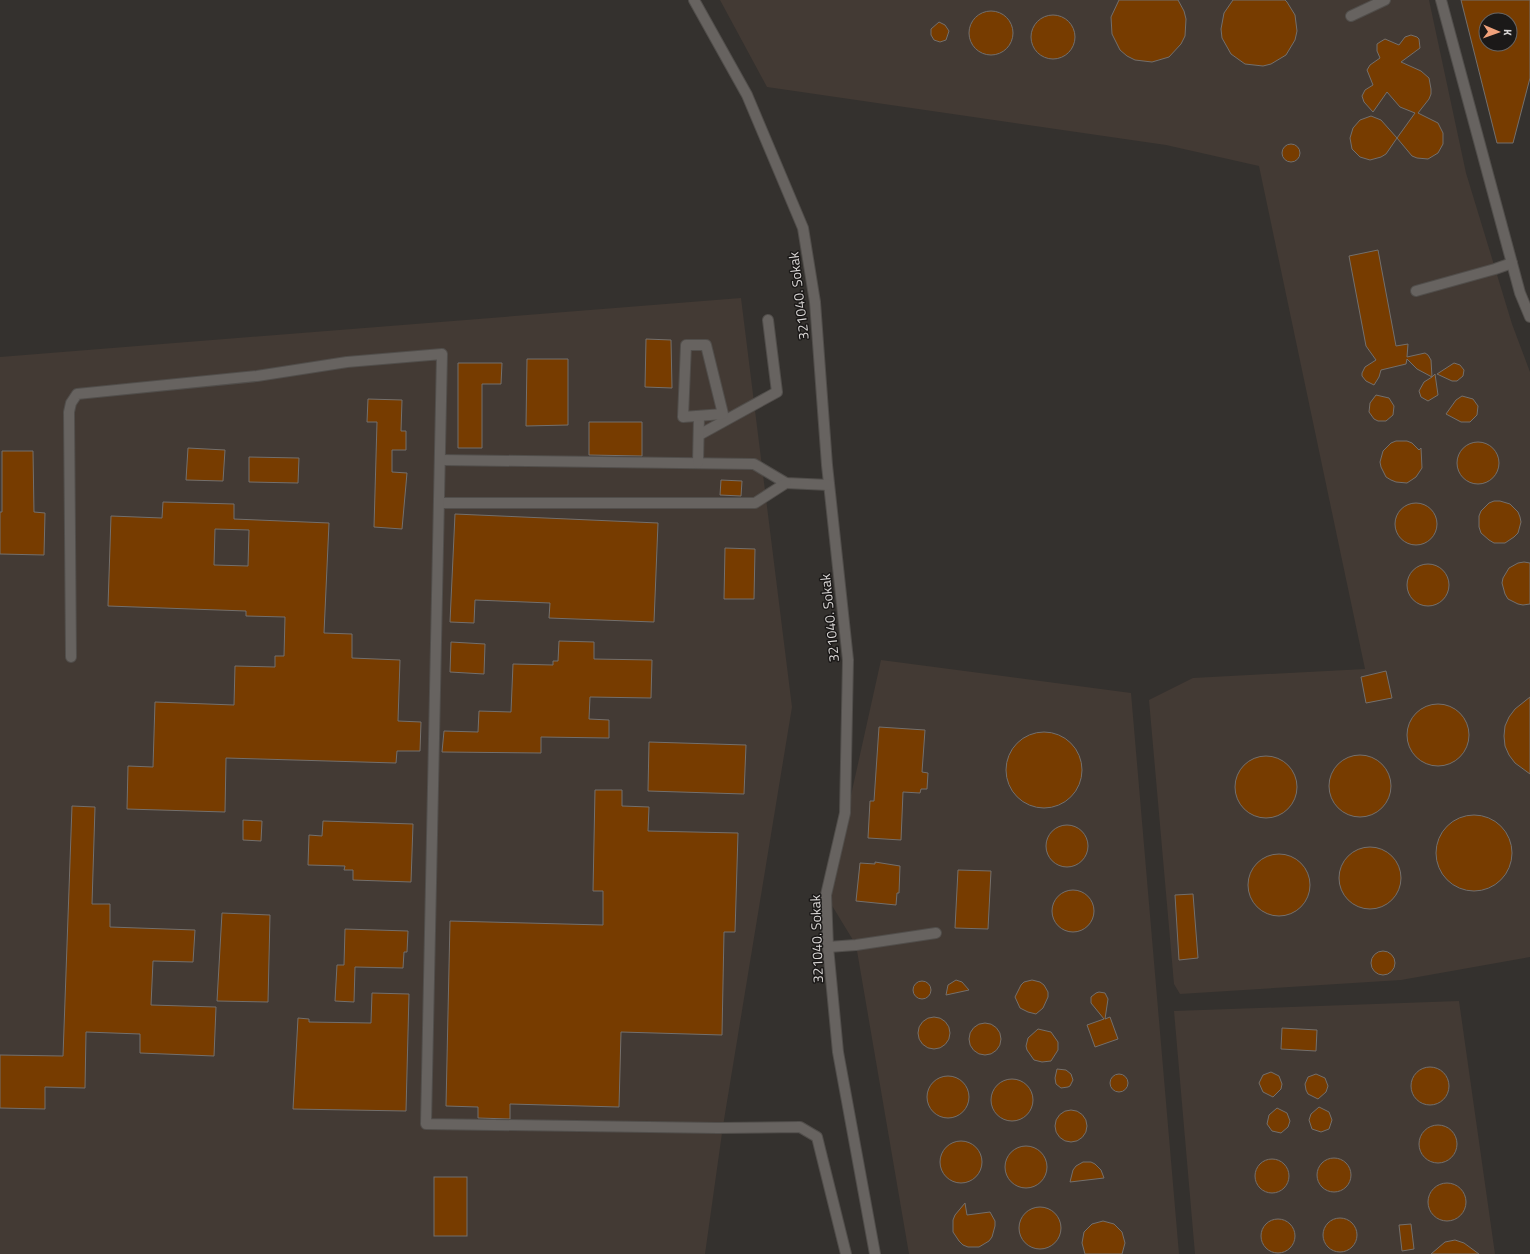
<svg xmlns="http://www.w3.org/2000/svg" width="1530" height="1254" font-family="'Titillium Web',sans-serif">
	<rect width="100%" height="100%" fill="#34312e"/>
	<g fill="#433a34">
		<path d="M720 0H1429L1466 173 1512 324 1530 372V957L1401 980 1180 994 1174 984 1149 700 1193 678 1365 669 1259 166 1166 145 767 87Z"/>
		<path d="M741 298 792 707 723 1126 705 1254H0V357Z"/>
		<path d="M881 660 1131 693 1179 1254H909L856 945 828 899Z"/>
		<path d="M1459 1001 1495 1254H1195L1174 1011Z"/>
	</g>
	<g fill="#773c00" stroke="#736f6c" fill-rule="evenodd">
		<path d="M1119 0H1178L1184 11 1186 19 1185 36 1181 44 1169 57 1152 62 1135 60 1127 56 1120 50 1112 34 1111 17Z"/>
		<path d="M1233 0H1285L1287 2 1295 15 1297 31 1295 40 1286 55 1271 64 1263 66 1245 64 1231 54 1222 38 1221 29 1224 13Z"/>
		<path d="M1461 0H1530V78L1513 143H1497ZM1486 20H1510V44H1486Z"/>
		<circle cx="991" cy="33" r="22"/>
		<circle cx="1053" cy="37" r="22"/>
		<path d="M939 22 945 25 949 31 946 40 940 42 934 40 931 35V29Z"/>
		<path d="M1411 35 1417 37 1419 39 1420 48 1401 62 1421 71 1429 78 1431 89V94L1429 99 1418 113 1438 123 1443 133V144L1438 153 1428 159 1417 158 1412 156 1397 138 1386 154 1381 157 1370 160 1360 157 1352 149 1350 138 1353 128 1360 120 1371 116 1381 120 1397 138 1415 113 1400 107 1387 92 1373 112 1364 102 1362 96 1365 90 1373 85 1367 70 1370 65 1380 58 1377 51V44L1380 42 1385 39 1399 45 1405 37Z"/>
		<circle cx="1291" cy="153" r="9"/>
		<path d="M1378 250 1396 346 1408 344 1407 357 1425 353 1428 355 1431 360 1432 377 1435 374 1438 395 1428 401 1421 397 1419 391 1424 382 1432 377 1417 369 1407 359 1406 364 1381 370 1379 377 1374 385 1366 381 1362 376V373L1365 367 1376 360 1366 346 1349 256Z"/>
		<path d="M646 339 671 340 672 388 645 387Z"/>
		<path d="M527 359H568V425L526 426Z"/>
		<path d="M458 363H502L501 384H482V448H458Z"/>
		<path d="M1454 363 1460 365 1464 370 1463 376 1457 381H1452L1437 374Z"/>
		<path d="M1376 395 1389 398 1394 406 1393 415 1386 421H1378L1374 419 1369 412 1370 403Z"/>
		<path d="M1462 396 1473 399 1478 406 1477 415 1470 422H1461L1446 414 1456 400Z"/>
		<path d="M368 399 402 400 401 431H406V450H392V472L407 473 402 529 374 527 377 422H367Z"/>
		<path d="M589 422H642V456L589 455Z"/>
		<path d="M1396 441H1407L1412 443 1419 450 1421 448 1422 468 1416 477 1407 483 1396 482 1391 480 1386 477 1381 467 1380 462 1383 451 1391 443Z"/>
		<circle cx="1478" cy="463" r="21"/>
		<path d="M188 448 225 450 223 481 186 480Z"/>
		<path d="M2 451H33L34 512 45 513 44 555 0 554V512H2Z"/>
		<path d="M249 457 299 458 298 483 249 482Z"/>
		<path d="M721 480 742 481 741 496 720 495Z"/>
		<path d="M1494 501H1500L1510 504 1518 512 1520 517 1521 522 1518 533 1514 537 1505 543H1494L1489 540 1481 533 1479 527V516L1481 511 1489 503Z"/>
		<path d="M163 502 234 504V519L329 523 324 633 352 634V658L400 660 398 721 421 722 420 751H397L396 763 226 758 225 812 127 809 128 766 153 767 155 702 234 705 235 666 275 667V656H284L285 617 246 616V611L108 606 111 516 162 518ZM215 529 249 530 248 566 214 565Z"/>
		<circle cx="1416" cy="524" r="21"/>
		<path d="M455 514 658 523 654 622 549 618 550 603 475 600 474 623 450 622Z"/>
		<path d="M725 548 755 549 754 599H724Z"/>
		<path d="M1524 562 1530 563V604L1523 605 1518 604 1508 599 1505 594 1502 583 1503 578 1509 568 1518 563Z"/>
		<circle cx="1428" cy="585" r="21"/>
		<path d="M559 641 594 642V659L652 660 651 698 590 697 589 719 609 720V738L541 737V753L442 752 444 731 478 732 479 711 511 712 513 664 553 665V661H558Z"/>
		<path d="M451 642 485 644 484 674 450 672Z"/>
		<path d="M1386 671 1392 698 1366 703 1361 677Z"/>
		<path d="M1530 697V774L1515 763 1509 755 1505 746 1504 736 1505 726 1509 717 1515 709Z"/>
		<circle cx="1438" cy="735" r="31"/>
		<path d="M879 727 925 730 922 772 928 773 927 789H921L920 793 903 792 901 840 868 838 870 801H874Z"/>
		<circle cx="1044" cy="770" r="38"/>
		<path d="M649 742 746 745 744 794 648 791Z"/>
		<circle cx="1360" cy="786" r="31"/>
		<circle cx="1266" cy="787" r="31"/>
		<path d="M595 790H622V806L649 807 648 831 738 833 735 932H724L722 1035 621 1032 619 1107 510 1104V1119L478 1118V1107L446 1106 450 921 603 925V891H593Z"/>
		<path d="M72 806 95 807 92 904H110V927L195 930 193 962 153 961 151 1005 216 1007 214 1056 140 1053V1034L86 1032 85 1088 45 1087V1109L0 1108V1055L63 1056Z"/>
		<circle cx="1474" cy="853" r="38"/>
		<path d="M243 820 262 821 261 841 243 840Z"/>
		<path d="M323 821 413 824 411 882 353 880V870H344L345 866 308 865 309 835 322 836Z"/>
		<circle cx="1067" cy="846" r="21"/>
		<circle cx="1370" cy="878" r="31"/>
		<circle cx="1279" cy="885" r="31"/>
		<path d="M875 862 900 866 899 893H897L896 905 856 901 860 863 875 864Z"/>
		<path d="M958 870 991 871 988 929 955 928Z"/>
		<circle cx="1073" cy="911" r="21"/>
		<path d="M1193 894 1198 958 1179 960 1175 895Z"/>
		<path d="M222 913 270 915 268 1002 217 1001Z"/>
		<path d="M345 929 408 931 407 952H404L403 968 355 967 354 1002 335 1001 337 965H344Z"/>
		<circle cx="1383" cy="963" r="12"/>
		<path d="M956 980 962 982 969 990 946 995 948 985Z"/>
		<path d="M1032 980 1040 982 1044 985 1048 992V997L1043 1008 1036 1014 1028 1012 1020 1008 1015 997 1021 985 1024 982Z"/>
		<circle cx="922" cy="990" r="9"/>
		<path d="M1099 992 1105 993 1108 999 1105 1019 1110 1017 1118 1039 1095 1047 1087 1025 1104 1019 1091 1003V997L1096 993Z"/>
		<path d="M372 993 409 994 406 1111 293 1109 298 1018 309 1019V1022L371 1023Z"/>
		<circle cx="934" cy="1033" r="16"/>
		<circle cx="985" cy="1039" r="16"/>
		<path d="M1282 1028 1317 1030 1316 1051 1281 1049Z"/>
		<path d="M1038 1029 1051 1032 1058 1042V1050L1051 1061 1042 1062 1034 1060 1027 1050 1026 1046 1028 1038Z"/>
		<circle cx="1430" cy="1086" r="19"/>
		<path d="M1057 1069 1066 1070 1071 1074 1073 1080 1070 1086 1068 1087 1061 1088 1056 1084 1055 1078Z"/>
		<path d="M1271 1072 1279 1076 1282 1084 1281 1089 1273 1097 1263 1092 1259 1083 1263 1075Z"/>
		<path d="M1316 1074 1325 1078 1328 1086 1326 1092 1318 1099 1308 1094 1306 1090 1305 1084 1308 1077Z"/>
		<circle cx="1119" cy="1083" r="9"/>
		<circle cx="948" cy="1097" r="21"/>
		<circle cx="1012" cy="1100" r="21"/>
		<path d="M1319 1107 1329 1112 1332 1120 1329 1129 1321 1132 1312 1129 1309 1120 1311 1114Z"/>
		<path d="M1277 1108 1287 1113 1290 1121 1288 1127 1281 1133 1272 1131 1267 1124 1269 1115Z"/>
		<circle cx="1071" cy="1126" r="16"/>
		<circle cx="1438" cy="1144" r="19"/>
		<circle cx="961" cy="1162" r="21"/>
		<circle cx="1026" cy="1167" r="21"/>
		<circle cx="1334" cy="1175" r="17"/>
		<circle cx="1272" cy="1176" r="17"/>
		<path d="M1083 1162H1091L1095 1164 1101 1170 1104 1178 1070 1182 1073 1170 1076 1166Z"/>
		<rect x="434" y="1177" width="33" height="59"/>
		<circle cx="1447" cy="1202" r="19"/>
		<path d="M965 1203 967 1215 990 1212 995 1221V1226L992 1237 989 1241 979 1247H968L963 1245 959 1241 953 1232V1220L955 1215Z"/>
		<circle cx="1040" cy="1228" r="21"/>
		<circle cx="1340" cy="1235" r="17"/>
		<circle cx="1278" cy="1236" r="17"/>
		<path d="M1103 1221 1114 1224 1122 1232 1125 1243 1122 1254H1085L1082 1243 1084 1232 1092 1224Z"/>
		<path d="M1411 1224 1414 1249 1402 1251 1399 1225Z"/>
		<path d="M1455 1240 1464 1243 1479 1254H1431L1445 1242Z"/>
	</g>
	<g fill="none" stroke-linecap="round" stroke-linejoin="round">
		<g stroke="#514e4b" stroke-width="12">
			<g id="street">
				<path d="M694 0 747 95 803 228 815 302 827 465 848 660 845 813 826 895 828 947 838 1052 875 1254"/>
				<path d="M1441 0 1520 293 1530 317"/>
				<path d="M1351 16 1385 0"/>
				<path d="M1416 291 1495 269 1512 263"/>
				<path d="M699 435 777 392 768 320"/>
				<path d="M441 460 754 464 786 483 829 485"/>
				<path d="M698 463 699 416"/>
				<path d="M440 503H755L786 483"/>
				<path d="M71 657 69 412 71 403 77 394 257 376 347 362 442 354 426 1124 718 1128 800 1127 817 1137 846 1254"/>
				<path d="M828 947 856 945 936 933"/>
			</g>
		</g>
		<g stroke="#514e4b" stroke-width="12">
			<path id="secondary" d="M686 345H706L723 414 683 417Z"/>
		</g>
		<use href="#street" stroke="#676360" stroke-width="10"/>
		<use href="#secondary" stroke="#676360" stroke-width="10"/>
	</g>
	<g text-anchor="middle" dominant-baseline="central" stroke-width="3" stroke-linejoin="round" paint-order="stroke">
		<g font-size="14" fill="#d9d6d5" stroke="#1b1918">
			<text transform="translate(798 296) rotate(-97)">321040. Sokak</text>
			<text transform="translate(829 618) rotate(-96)">321040. Sokak</text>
			<text transform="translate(816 939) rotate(-92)">321040. Sokak</text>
		</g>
	</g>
	<g transform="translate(1498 32) rotate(92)"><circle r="19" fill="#1b1918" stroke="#676564"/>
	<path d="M0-3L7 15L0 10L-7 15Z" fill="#f1a27b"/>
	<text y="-6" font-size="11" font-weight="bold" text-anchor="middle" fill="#d9d6d5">K</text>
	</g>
</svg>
